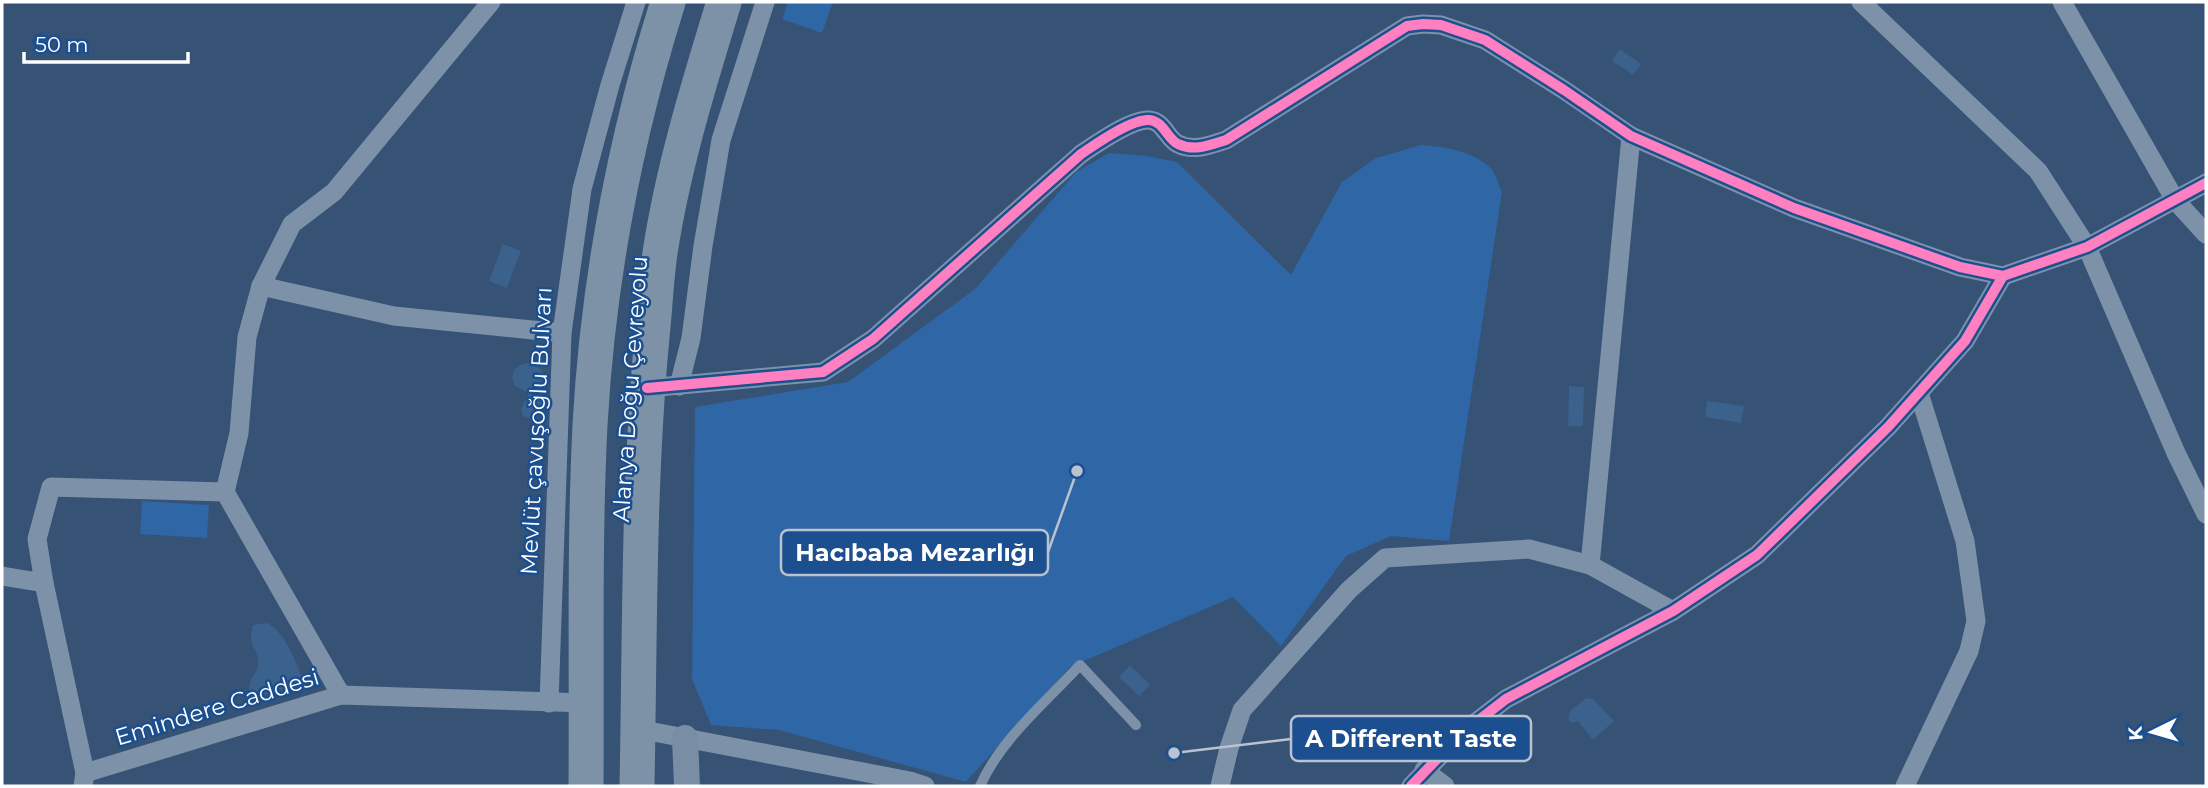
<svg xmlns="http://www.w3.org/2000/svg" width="2208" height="788" font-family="Montserrat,sans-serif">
	<rect width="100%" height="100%" fill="#365274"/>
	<g fill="#2f66a5">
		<path d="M788 2H833L822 33 782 19Z"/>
		<path d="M1421 145C1443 146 1478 152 1493 171 1497 177 1499 186 1502 192L1449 541 1391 536 1346 556 1281 646 1233 597 1070 667 966 782 779 730 711 725 692 679 695 407 848 382 975 289 1076 172 1109 153 1147 156 1177 162 1291 275 1342 182 1376 158Z"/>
		<path d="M142 501 209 505 207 538 140 534Z"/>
	</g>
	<g fill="#3b618d">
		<path d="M1620 49 1641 64 1633 75 1612 61Z"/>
		<path d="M503 244 521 251 507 288 489 281Z"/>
		<path d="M533 362 543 372 541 411 536 417 528 418 523 416 521 409 529 393 515 386C507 370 519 363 533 362Z"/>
		<path d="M1569 386 1584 387 1583 426H1568Z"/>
		<path d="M1707 401 1744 406 1741 423 1705 417Z"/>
		<path d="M268 623C287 635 295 662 304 682L254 698 250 695C247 675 258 676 258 663 259 647 246 648 253 625Z"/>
		<path d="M1130 665 1150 685 1139 696 1119 677Z"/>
		<path d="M1586 698 1593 699 1614 721 1593 740 1578 721 1571 723 1568 718 1570 711Z"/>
	</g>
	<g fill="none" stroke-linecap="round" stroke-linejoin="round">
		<path stroke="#7d92a8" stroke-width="10" d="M980 786C1001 739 1045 703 1080 665L1136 725"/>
		<g stroke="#7d92a8" stroke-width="19">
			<path d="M1861 2 2038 171 2087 247 2176 453 2206 514"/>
			<path d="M2062 2 2175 200 2206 234"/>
			<path d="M261 286 394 316 562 333"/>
			<path d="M679 386 691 338 703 246 721 140 765 2"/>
			<path d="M647 388 823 372 873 339 1081 154C1096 144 1131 119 1149 120 1164 121 1167 139 1178 144 1194 152 1210 145 1226 140L1407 26 1423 24 1441 25 1485 40 1564 90 1631 136 1794 208 1960 267 2003 276 2087 247 2206 183"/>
			<path d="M225 492 239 433 247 337 261 286 292 224 334 192 491 2"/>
			<path d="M1590 565 1631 136"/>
			<path d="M2 576 44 583 37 539 51 487 225 492 341 695"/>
			<path d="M44 583 85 773"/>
			<path d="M549 703 562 333 582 189 610 85 636 2"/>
			<path d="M638 729 910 781 925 786"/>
			<path d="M1424 770 1445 786"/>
			<path d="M83 786 85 773 341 695 587 703"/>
			<path d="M1220 786 1229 748 1242 710 1349 590 1385 558 1529 549 1590 565 1673 611"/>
			<path d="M1411 786 1462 733 1506 699 1673 611 1757 555 1888 427 1965 341 2003 276"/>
			<path d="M1905 786 1969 651 1976 621 1965 541 1919 393"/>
		</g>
		<path stroke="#798da4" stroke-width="26" d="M685 738 687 786"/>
		<g stroke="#7e92a7" stroke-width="35">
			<path d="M586 786C587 666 584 545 590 425 598 281 625 139 668 2"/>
			<path d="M637 786C640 636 638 486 652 337 655 309 656 281 660 253 673 167 699 84 724 2"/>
		</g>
		<g stroke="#1b4f8f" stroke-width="15">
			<g id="cycleway">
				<path d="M647 388 823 372 873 339 1081 154C1096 144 1131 119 1149 120 1164 121 1167 139 1178 144 1194 152 1210 145 1226 140L1407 26 1423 24 1441 25 1485 40 1564 90 1631 136 1794 208 1960 267 2003 276 2087 247 2206 183"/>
				<path d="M1411 786 1462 733 1506 699 1673 611 1757 555 1888 427 1965 341 2003 276"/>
			</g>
		</g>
		<use href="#cycleway" stroke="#ff80c0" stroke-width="10"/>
	</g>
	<g text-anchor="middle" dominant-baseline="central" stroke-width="5" stroke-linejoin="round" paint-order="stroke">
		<g font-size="23" fill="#fff" stroke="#1b4f8f">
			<text transform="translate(630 389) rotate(-86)">Alanya Doğu Çevreyolu</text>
			<text transform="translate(536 431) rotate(-87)">Mevlüt çavuşoğlu Bulvarı</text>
			<text transform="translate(217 707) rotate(-17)">Emindere Caddesi</text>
		</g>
	</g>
	<path fill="none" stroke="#b9c2ce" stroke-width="2.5" d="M1077 471L1048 552M1174 753L1291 739"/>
	<g fill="#b9c2ce" stroke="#1b4f8f" stroke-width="2.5">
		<circle cx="1077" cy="471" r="7"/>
		<circle cx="1174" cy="753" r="7"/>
	</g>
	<g fill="#1b4f8f" stroke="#b9c2ce" stroke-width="2.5">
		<rect x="781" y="530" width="267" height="45" rx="7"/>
		<rect x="1291" y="716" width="240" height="45" rx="7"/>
	</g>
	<g font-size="24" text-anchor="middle" font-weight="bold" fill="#fff">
		<text x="915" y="561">Hacıbaba Mezarlığı</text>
		<text x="1411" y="747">A Different Taste</text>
	</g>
	<rect width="2208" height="788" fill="none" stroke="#ffffff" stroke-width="7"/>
	<g transform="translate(2152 732) rotate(265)" stroke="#1b4f8f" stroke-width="5" paint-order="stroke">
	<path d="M0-5L12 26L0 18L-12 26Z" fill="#ffffff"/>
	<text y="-10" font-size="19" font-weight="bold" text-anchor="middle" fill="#ffffff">K</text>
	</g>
	<path d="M24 52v10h164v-10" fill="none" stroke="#ffffff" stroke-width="3.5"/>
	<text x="35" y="52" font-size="21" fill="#ffffff" stroke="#1b4f8f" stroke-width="5" paint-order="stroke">50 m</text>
</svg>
